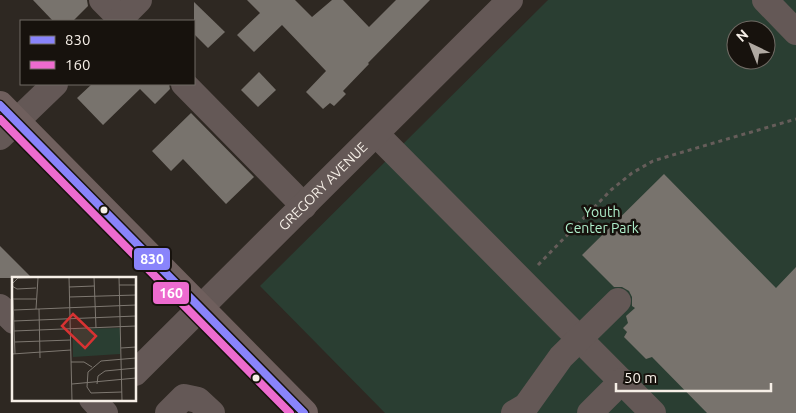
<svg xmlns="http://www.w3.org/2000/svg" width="796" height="413" font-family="Ubuntu,sans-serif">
	<rect width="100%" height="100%" fill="#2e2822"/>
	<path fill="#2a3e32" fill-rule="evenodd" d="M548 0H796V413H385L260 286ZM736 30H766V60H736Z"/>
	<g fill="#78736d">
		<path d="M33 0H87L88 6 73 21H53Z"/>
		<path d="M247 0H295L312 17 332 0H343L369 27 396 0H430L368 63 369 64 343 91 346 94 334 106 330 103 323 109 306 92 326 71 282 25 254 52 237 35 260 13Z"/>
		<path d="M194 2 225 32 208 48 194 34Z"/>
		<path d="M259 72 276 90 258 107 241 90Z"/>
		<path d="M92 84H169L170 89 155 104 140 89 103 125 77 98Z"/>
		<path d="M191 113 254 177 226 204 183 159 171 171 152 151Z"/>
		<path d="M664 174 776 288 796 267V413H707L652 357 646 359 624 337 627 332 623 328 628 323 626 316 635 308 632 306V297L629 291 622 287H614L582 255Z"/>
		<path d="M0 246 32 278H0Z"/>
	</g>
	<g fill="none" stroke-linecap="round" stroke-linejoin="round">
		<path stroke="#665d5a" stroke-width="3" stroke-dasharray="4 4" stroke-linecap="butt" d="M538 265 611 190 632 173 653 161 676 154 796 119"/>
		<g stroke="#645856" stroke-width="26">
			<path d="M102 0 123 21"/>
			<path d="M765 0 796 32"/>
			<path d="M118 21 139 0"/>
			<path d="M184 84 304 206"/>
			<path d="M376 134 653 413"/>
			<path d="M0 137 55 84"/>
			<path d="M0 307 14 321"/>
			<path id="s1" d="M135 373 510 0"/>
			<path d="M92 399 105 413"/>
			<path d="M168 413 184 397 198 400 212 413"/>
			<path d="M514 413 526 406 561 357 618 301"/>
			<path d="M590 413 622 381"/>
		</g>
		<path stroke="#6f5f5d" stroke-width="28" d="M0 105 304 413"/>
		<g stroke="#17120d" stroke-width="11">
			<path id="bus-1" d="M0 105 304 413"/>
		</g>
		<g stroke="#17120d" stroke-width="11">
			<path id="bus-2" d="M0 119 290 413"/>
		</g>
		<use href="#bus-1" stroke="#8984fb" stroke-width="8"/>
		<use href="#bus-2" stroke="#ed6bcf" stroke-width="8"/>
	</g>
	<g fill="#f6efe7" stroke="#17120d" stroke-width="2">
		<circle cx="104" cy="210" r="4.5"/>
		<circle cx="256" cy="378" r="4.5"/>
	</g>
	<g text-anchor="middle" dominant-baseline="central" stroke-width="5" stroke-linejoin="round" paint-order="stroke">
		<g font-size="14" fill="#f6efe7" stroke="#17120d">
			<text stroke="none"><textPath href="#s1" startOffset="265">GREGORY AVENUE</textPath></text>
		</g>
		<g font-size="14" fill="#aeeeca" stroke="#17120d">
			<text x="602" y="212">Youth<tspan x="602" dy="16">Center Park</tspan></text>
		</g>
	</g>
	<g transform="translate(12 277)">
		<rect width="124" height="124" fill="#2e2822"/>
		<path d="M108 51V77L61 80V52Z" fill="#2a3e32"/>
		<path fill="none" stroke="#7e7871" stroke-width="1" d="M57 0 60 124M82 0 84 51M107 0 110 124M0 7 6 1 37 0M107 8H124M0 9 5 12 24 11M57 10 82 9M57 20 124 18M0 22H24M1 23 3 77M24 32 26 1M27 32 28 81M2 33 124 28M2 44 124 39M2 54 124 49M3 65 59 63M109 71 124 70M0 77 59 73M59 85H72L80 90M60 107 124 101M85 107 86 99 93 94 124 91M110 115 79 116 75 110 76 95 89 84 124 81"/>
		<path fill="#d83232" fill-opacity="0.15" stroke="#d83232" stroke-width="2.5" d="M61 37 84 59 73 71 50 49Z"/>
		<rect width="124" height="124" fill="none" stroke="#f6efe7" stroke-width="2.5"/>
	</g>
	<g stroke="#17120d" stroke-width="2">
		<rect x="133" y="247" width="38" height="24" rx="5" fill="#8984fb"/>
		<rect x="152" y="281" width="38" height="24" rx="5" fill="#ed6bcf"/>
	</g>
	<g font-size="14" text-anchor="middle" font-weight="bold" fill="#fff">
		<text x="152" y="264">830</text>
		<text x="171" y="298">160</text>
	</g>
	<rect x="20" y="20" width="175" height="65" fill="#17120d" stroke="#706a64"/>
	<rect x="30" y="36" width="25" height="8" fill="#8984fb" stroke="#706a64"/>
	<text x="65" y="45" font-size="15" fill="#f6efe7">830</text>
	<rect x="30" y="61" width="25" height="8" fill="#ed6bcf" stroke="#706a64"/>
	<text x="65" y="70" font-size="15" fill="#f6efe7">160</text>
	<g transform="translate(751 45) rotate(317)"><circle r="24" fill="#17120d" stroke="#706a64"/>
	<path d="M0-4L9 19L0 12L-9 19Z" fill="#b0a9a2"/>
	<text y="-8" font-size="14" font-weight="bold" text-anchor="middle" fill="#f6efe7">N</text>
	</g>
	<path d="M616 383v8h155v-8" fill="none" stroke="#f6efe7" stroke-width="2.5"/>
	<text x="624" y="383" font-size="15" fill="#f6efe7" stroke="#17120d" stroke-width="4" paint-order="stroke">50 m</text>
</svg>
